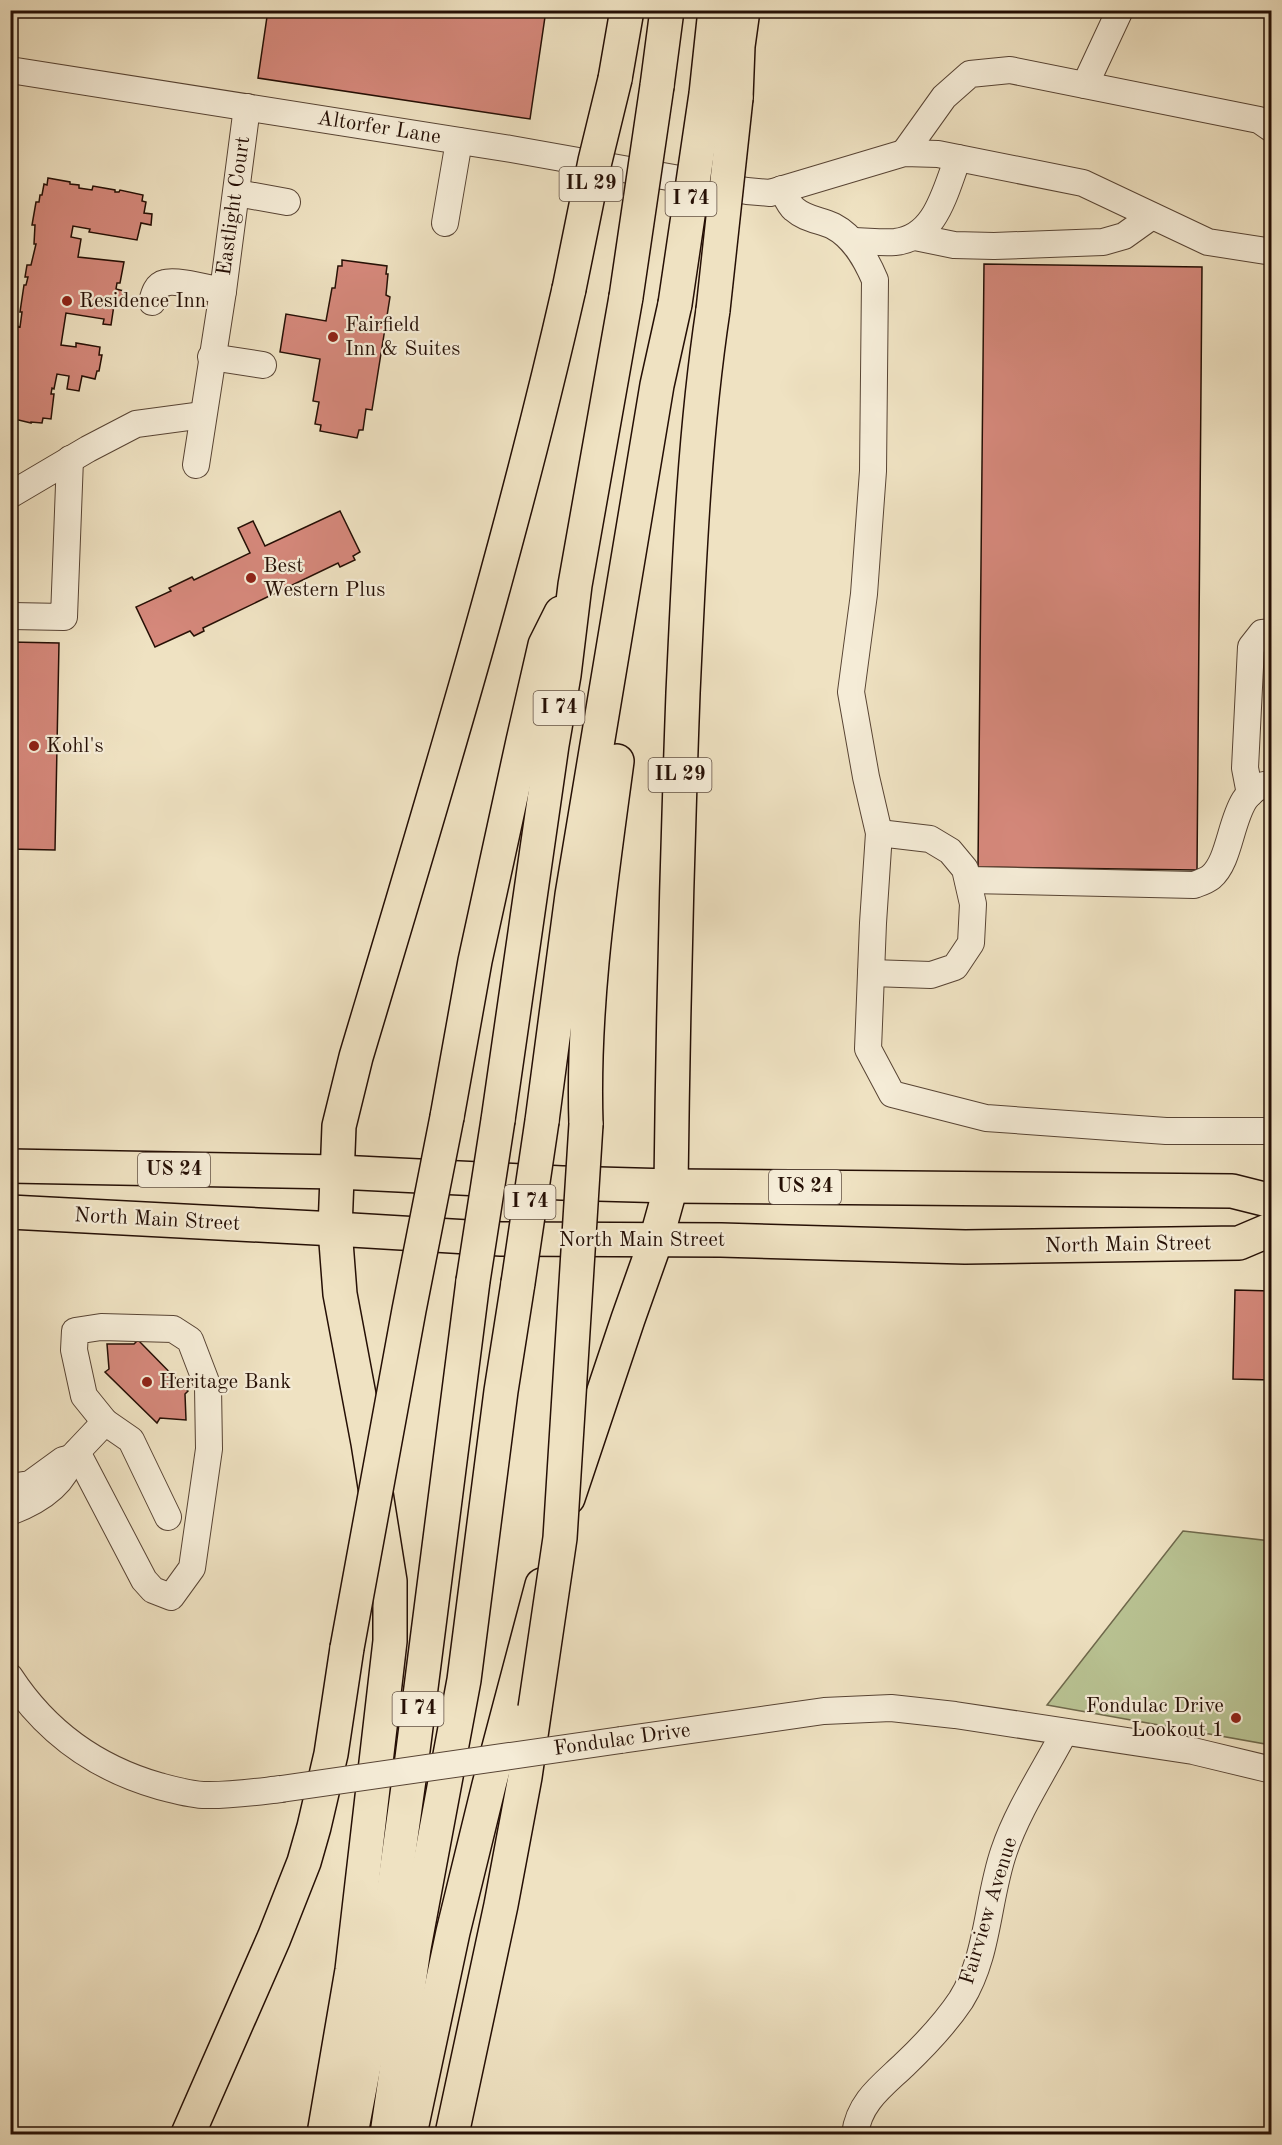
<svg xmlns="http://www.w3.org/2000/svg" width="1282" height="2145" font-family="'Old Standard TT',serif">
	<rect width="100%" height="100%" fill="#efe2c2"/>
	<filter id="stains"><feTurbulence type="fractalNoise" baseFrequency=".00333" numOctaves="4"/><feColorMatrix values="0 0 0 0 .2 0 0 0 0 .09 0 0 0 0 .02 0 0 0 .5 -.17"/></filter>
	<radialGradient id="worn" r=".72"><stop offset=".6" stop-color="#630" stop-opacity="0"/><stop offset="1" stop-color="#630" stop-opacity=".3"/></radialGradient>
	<path fill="#b9c393" stroke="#6f694c" stroke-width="1.5" d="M1183 1531 1271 1541V1745L1047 1705Z"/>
	<g fill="#d5887b" stroke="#250f05" stroke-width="1.5">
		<path d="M268 10H546L530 119 258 78Z"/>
		<path d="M48 178 70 182V184L79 185V188L92 190 93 186 115 190V192H119L120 190 143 195 142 201 146 202 144 213 152 214 151 225 141 223 137 240 89 232 90 229 73 226 71 237 81 239 78 257 124 262 120 283H117L116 289 124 291 122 301 112 300 111 305H114L111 325 103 324 104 319 66 313 61 345 76 347V343L100 347 99 355H102L99 371H97L95 379 82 376 79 391 67 389 69 376 57 374 54 389 52 388 51 394H54L51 419 43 418 42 423 31 422V423L10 418V369L12 361H15L17 347H14L17 326 20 327 22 312H20L24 285H26L28 277H25L27 265H31L36 244H34L35 225H32L36 202H39L40 195H42L44 184 47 185Z"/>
		<path d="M342 260 387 266 386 274H388L386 295 390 297 372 410 366 409 363 430H359L357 438 320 431 321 425 315 424 319 402 313 401 320 359 280 352 286 314 326 321 332 288H335L338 266H342Z"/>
		<path d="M984 264 1202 267 1197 870 978 867Z"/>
		<path d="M340 511 360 552 353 556 355 560 340 567 338 563 203 628 204 631 194 636 190 631 155 647 136 607 171 591 169 588 192 577 194 580 250 553 238 528 253 521 265 546Z"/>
		<path d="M10 642 59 643 55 850 10 849Z"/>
		<path d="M1235 1290 1272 1291V1380L1233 1379Z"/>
		<path d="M138 1340 188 1391 185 1394 186 1420 160 1418 157 1423 105 1372 109 1369 107 1344H134Z"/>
	</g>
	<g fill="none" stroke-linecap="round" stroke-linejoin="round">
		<g stroke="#584434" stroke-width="28">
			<g id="minor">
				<path d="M10 70 511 149 747 191 770 193 904 153 938 154 1083 183 1208 242 1272 252"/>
				<path d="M1085 85 1120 10"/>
				<path d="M904 153 944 97 970 74 1010 70 1259 120 1272 129"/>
				<path d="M782 189C785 195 789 205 794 209 805 219 820 220 833 226 854 237 866 259 875 280L873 471 864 594 851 692 866 777 879 833 873 923 868 1049 892 1094 986 1118 1166 1131H1272"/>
				<path d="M237 193 287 202"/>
				<path d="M445 223 459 141"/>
				<path d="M915 237 954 245 994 246 1103 242 1124 236 1152 216"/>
				<path d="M853 241C866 241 881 243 895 242 936 238 945 191 958 158"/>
				<path d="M152 302C154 294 156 285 165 283 175 279 211 289 223 291"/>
				<path d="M211 357 263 365"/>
				<path d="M196 465 223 291 247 107"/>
				<path d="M10 495 88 449 136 424 203 415"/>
				<path d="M12 616 64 617 70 459"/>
				<path d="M1250 794 1245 768 1251 647 1262 633 1272 632"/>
				<path d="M968 880 1194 885C1199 883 1206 881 1211 877 1237 855 1228 785 1272 784"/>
				<path d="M871 973 931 975 955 967 971 943 973 904 965 869 950 851 930 839 879 833"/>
				<path d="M77 1452 144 1580 153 1590 171 1597 192 1568 209 1449 208 1387 190 1340 173 1329 101 1327 75 1331 74 1350 84 1396 105 1422"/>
				<path d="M71 1458 105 1422 131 1440 168 1517"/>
				<path d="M10 1487 30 1484 63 1460 71 1458C64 1486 36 1502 10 1512"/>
				<path d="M10 1677C46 1732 96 1768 159 1786 174 1790 188 1794 203 1795 229 1796 255 1792 281 1789"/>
				<path d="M621 1740 824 1711 891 1708 955 1715 1193 1751 1272 1770"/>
				<path d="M855 2134C859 2102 882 2086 904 2065 925 2045 945 2024 961 2000 989 1955 987 1900 1004 1851 1018 1810 1044 1771 1064 1733"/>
			</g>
		</g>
		<g stroke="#250f05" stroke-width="36">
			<g id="major">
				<path d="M10 1166 338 1172"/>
				<path d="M10 1212 335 1229"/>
			</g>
		</g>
		<g stroke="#250f05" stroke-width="36">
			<g id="highway">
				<path d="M615 79 627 10"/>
				<path d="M657 86 667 10"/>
				<path d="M706 94 715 10"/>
				<path d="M736 98 738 46 743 10"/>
				<path d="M447 1117 475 961 523 741 545 645 561 613"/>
				<path d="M498 1120 552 745 564 675 575 585 626 297"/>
				<path d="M542 1121 572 895 657 385 675 304"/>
				<path d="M586 1124C582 1003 601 881 617 761"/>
				<path d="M338 1172 562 1183 671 1186 1232 1191 1272 1201"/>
				<path d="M335 1229 501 1239 721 1240 965 1247 1239 1243 1272 1229"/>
				<path d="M568 1498 628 1319 656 1240 671 1186C673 1022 677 857 683 693 689 565 694 437 713 310"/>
				<path d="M188 2134 274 1938 304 1862 314 1827 331 1754 347 1648"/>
				<path d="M324 2134 352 1970 390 1641V1581L368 1443 340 1294 335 1229 339 1126 356 1057C432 803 510 548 569 289"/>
				<path d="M351 2134 383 1967 412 1758 473 1281"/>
				<path d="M387 2134 414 1948 464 1680 501 1391 518 1283"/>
				<path d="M410 2134 453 1932 489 1785 542 1585"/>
				<path d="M452 2134 501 1905 525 1777 535 1708"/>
			</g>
		</g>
		<use href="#minor" stroke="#f5ecd7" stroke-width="26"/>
		<use href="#major" stroke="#efe2c2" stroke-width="33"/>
		<use href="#highway" stroke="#efe2c2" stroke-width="33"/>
		<g stroke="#584434" stroke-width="28" stroke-linecap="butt">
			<path id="minor-bridge" d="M281 1789 621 1740"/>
		</g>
		<g stroke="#250f05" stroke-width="36" stroke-linecap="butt">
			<g id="highway-bridge">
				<path d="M569 289 595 161 615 79"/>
				<path d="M626 297 657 86"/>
				<path d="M675 304 706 94"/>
				<path d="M713 310 736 98"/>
				<path d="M473 1281 498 1120"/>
				<path d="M518 1283 542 1121"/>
				<path d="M347 1648 409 1310 447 1117"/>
				<path d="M535 1708 560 1538 586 1124"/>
			</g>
		</g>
		<use href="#minor-bridge" stroke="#f5ecd7" stroke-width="26"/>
		<use href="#highway-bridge" stroke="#efe2c2" stroke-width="33"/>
	</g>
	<g fill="#8f2418" stroke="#f5ecd7" stroke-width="2">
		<circle cx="67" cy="301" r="6"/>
		<circle cx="333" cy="337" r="6"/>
		<circle cx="251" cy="578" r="6"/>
		<circle cx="34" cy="746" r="6"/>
		<circle cx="147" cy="1382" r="6"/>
		<circle cx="1236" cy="1718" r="6"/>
	</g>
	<g text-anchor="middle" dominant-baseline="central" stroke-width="4.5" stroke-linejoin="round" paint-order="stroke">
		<g fill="#f5ecd7" stroke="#635144" stroke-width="1.5">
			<rect x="559.5" y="167" width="63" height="34" rx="4.5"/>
			<rect x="665.5" y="182" width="51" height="34" rx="4.5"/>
			<rect x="533.5" y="691" width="51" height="34" rx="4.5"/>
			<rect x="648.5" y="758" width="63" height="34" rx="4.5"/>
			<rect x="138" y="1153" width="72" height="34" rx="4.5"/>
			<rect x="769" y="1170" width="72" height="34" rx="4.5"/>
			<rect x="504.5" y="1185" width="51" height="34" rx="4.5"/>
			<rect x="392.5" y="1692" width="51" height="34" rx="4.5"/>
		</g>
		<g font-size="20" font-weight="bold" fill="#250f05">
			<text x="591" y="184">IL 29</text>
			<text x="691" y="199">I 74</text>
			<text x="559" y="708">I 74</text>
			<text x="680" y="775">IL 29</text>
			<text x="174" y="1170">US 24</text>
			<text x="805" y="1187">US 24</text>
			<text x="530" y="1202">I 74</text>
			<text x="418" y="1709">I 74</text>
		</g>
		<g font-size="21" fill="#250f05" stroke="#f5ecd7">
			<text transform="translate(379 128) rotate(9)">Altorfer Lane</text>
			<text transform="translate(234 206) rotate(-82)">Eastlight Court</text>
			<text transform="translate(157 1220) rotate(3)">North Main Street</text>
			<text x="642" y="1240">North Main Street</text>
			<text transform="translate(1128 1245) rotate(-1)">North Main Street</text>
			<text transform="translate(622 1740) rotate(-8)">Fondulac Drive</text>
			<text transform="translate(989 1911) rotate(-73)">Fairview Avenue</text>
		</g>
		<g font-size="21" fill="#250f05" stroke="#f5ecd7" text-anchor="start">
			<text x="79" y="301">Residence Inn</text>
			<text x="345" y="325">Fairfield<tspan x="345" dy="24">Inn &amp; Suites</tspan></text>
			<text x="263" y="566">Best<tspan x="263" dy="24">Western Plus</tspan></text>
			<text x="46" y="746">Kohl's</text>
			<text x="159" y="1382">Heritage Bank</text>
			<text x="1224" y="1706" text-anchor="end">Fondulac Drive<tspan x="1224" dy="24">Lookout 1</tspan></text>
		</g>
	</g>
	<rect width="1282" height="2145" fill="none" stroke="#efe2c2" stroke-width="36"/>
	<rect x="12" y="12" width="1258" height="2121" fill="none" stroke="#250f05" stroke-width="3"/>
	<rect x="18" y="18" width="1246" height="2109" fill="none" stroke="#250f05" stroke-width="1.5"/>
	<rect width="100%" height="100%" filter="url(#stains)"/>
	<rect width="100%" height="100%" fill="url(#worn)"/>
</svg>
